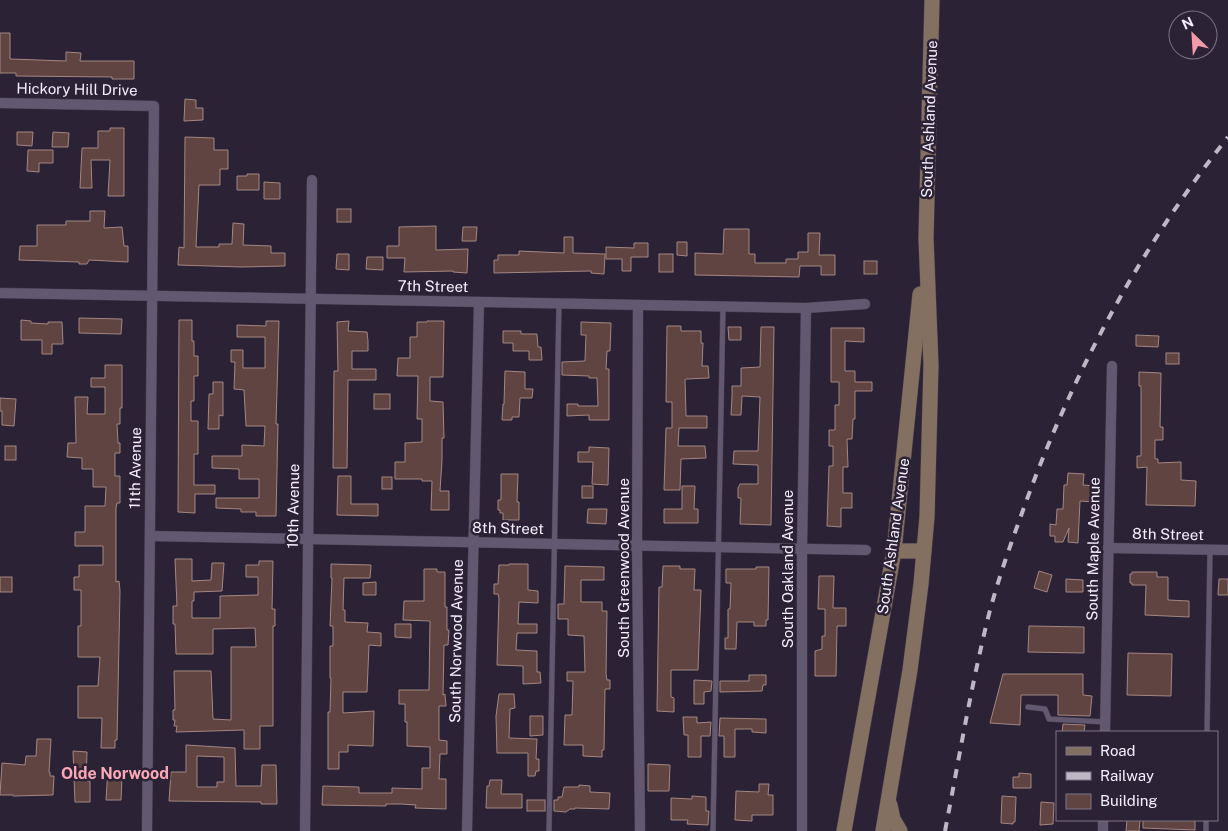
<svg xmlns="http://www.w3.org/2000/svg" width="1228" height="831" font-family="'Public Sans',sans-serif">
	<rect width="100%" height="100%" fill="#2c2236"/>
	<g fill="#5f4441" stroke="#a48682" fill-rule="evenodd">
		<path d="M0 33H10V59L66 61V52L81 53 80 61H134V79H112V77L16 76V73H0Z"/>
		<path d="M185 99 196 100V108H203V120L184 121Z"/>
		<path d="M110 128H124V196H108L110 160H91L92 188H80L82 148H98V131H110Z"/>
		<path d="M17 132H33L32 146 17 145Z"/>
		<path d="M53 132 69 133 68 147H52Z"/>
		<path d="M185 137 214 138V150H228V169H220V185H199L196 247H219V244H232L233 223 244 224 243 245 271 246V253H285V266L242 267 178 265 179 247 184 248Z"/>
		<path d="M28 150H53V163H39V172L27 171Z"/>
		<path d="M247 174H259V190H237V176H247Z"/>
		<path d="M264 182 280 183V199H264Z"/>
		<rect x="337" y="209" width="14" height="13"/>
		<path d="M90 211H105L104 228 122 227 124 246H128V262L89 260 87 264H79V262L19 260 20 246H37V225H66V221H90Z"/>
		<path d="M436 226V250L468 249 467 273 453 272V271L404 272 405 258H387V246H399V227Z"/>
		<path d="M463 227H477L476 241H462Z"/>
		<path d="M724 229H749V254H755V263H786V259H798V252H808V233H820L819 255H835V275H821V266H800L799 277 695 275V253L723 254Z"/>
		<path d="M564 237H573V253L605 254 604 274 591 273V271L494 273V260H498V255H519V251L564 253Z"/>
		<path d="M677 242H687V256L677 255Z"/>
		<path d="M634 243H648V257H631V271H622V259H606V247L634 248Z"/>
		<path d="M337 254H349V270L336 269Z"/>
		<rect x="659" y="254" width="14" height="18"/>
		<path d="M367 257H383V270L366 269Z"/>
		<rect x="864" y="261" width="13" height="13"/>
		<path d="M79 318 122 319 121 334 79 333Z"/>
		<path d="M21 320 31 321V323L48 324V322H62L63 344H52V354H42V340H21Z"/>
		<path d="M179 320H192V341H194V356H198V376H194V401H191V421H198V454H194V485H215V494H195V513L178 512Z"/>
		<path d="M266 321H279L276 424H278L276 516H256V512H241V509L216 508V498H259V479H239V469L212 468V456H242V445L264 446 265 426H246L244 390 234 389 235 362H231V350H243V368H265V337H237V325L266 326Z"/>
		<path d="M349 321 348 331 367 332 368 341V351H352V369H376V380H348L347 468H333L334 371H338L337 322Z"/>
		<path d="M427 321H444L443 377H430V401L443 402 444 438H442V460L440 491H449V510H431L432 481H422V479H395V462H405V443L422 442V419H417L418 376H397L398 358H410V337H417V322H427Z"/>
		<path d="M581 322 611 323 610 351H607L606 369H609V420H589V415L567 416V404H578V406H598L597 378H589V376L562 375V362L585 361 586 335H581Z"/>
		<path d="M667 326H681V331H701V343H703L702 366H708L709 378 686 379 685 380 686 416H707V428H679L678 446H705L706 458 681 459 680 490H664L666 428H672V402H666Z"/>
		<path d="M728 327H741V340H729Z"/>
		<path d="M761 327H774L771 525 740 524 741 498H738V488L740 484H758V465L733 464 734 451H758L760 397 742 396 741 415H731L732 396V386H741V368L760 367Z"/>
		<path d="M831 328H864V342L845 341V371H855V382H872V391H855V419H853L852 439H847L848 467H843V493H852V508H841V527L827 526 829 466H833V446H829V430H835V405H839V382H831Z"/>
		<path d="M503 331H521V334H537L538 347H541L542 360H529V351H513V343H503Z"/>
		<path d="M1136 335 1159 336 1158 347 1136 346Z"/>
		<rect x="1166" y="353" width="13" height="11"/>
		<path d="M105 365H122V408H120V424H117L118 443H120V453H115V476H120V503H117L116 508V582L119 581 120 591 117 740H115V748H101L102 718H78V686H98L100 657H78V626H81V590H74V577H79V565H103V546H75V532H85V506H105L106 487H93V469H82V458L67 457 68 443H76L75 397H88L87 414H105V387H91V378H105Z"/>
		<path d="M505 371 525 372V389H533L532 398H520L519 417H512V420H502L503 404H504Z"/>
		<path d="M1139 372 1161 373 1160 427H1163V440H1155V459H1158V463L1181 462V480L1196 481 1195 506 1146 505 1147 467 1137 468V456H1141V386H1139Z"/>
		<path d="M213 382H223V416L219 415V429H208L209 394H213Z"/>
		<rect x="374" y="394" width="16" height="15"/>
		<path d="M0 398 16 399 14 426 2 425V411H0Z"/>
		<rect x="5" y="446" width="11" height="14"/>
		<path d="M589 447 609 448 608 485 592 484 593 462H578V452H589Z"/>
		<path d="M1068 473 1084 474 1083 485 1095 486V502L1080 501 1078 543 1068 542 1069 528 1063 542H1055V536H1050V524L1056 525 1057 509H1063L1064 485H1067Z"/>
		<path d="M501 474H518L517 502H519V520H503V513H500V510H498V500H501Z"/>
		<path d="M338 476H351V504H378V516L337 515Z"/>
		<rect x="382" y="477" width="10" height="12"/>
		<rect x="582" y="486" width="11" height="12"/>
		<path d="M682 486H695L694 509H698V523H664V509H682Z"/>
		<path d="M588 509H607L606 524 587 523Z"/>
		<path d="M175 559H192V581L211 580 212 563H224L222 591 194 592V601H192V618H220V596L258 595V577H246V565H259V561H273L272 609H275V626H273V726H260V749H244V730L176 732 177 726H174L175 720H173V710H175L174 671H211L213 719 231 720V647H256L255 628 213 629V654H176L175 624H173V606H177Z"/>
		<path d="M331 564 371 565 370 578H344L343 610H345V622L368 623 367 632 381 633V646L369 645 367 692H343V713L374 711 373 746 348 745V752H339V769H328V712H330L331 678H330V646H333V626H330L332 578H331Z"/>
		<path d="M509 564H528V590L538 591V603L519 602 518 624H537V633H517L516 650 537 651V672H540L541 683 523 684V666L497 665 499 598 498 594H494V584H498L499 565H509Z"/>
		<path d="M565 566 604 567V580H581V602H602V611H607L606 674 607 680H610V689H605L604 750H602V757L583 756V745H564L565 715H572L573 681H567V672H585L584 636 568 635V619H558V604H564Z"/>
		<path d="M663 566H680V569H695L694 590H701L698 670H671V697L674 698V712L657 711 659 587H662Z"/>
		<path d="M756 567H769L768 620H766V626H754V622H737L736 649H725V638H728V609H730L731 583H726V569H756Z"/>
		<path d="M424 569H437V572H445V607H447V630H449L448 645H444L443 695 445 694 446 706H439V740L447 741V754H440L439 779H446V809L415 808 416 805 401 804H386V806L322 805 323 786 359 787V793H392V788L422 789V768H430V747L407 746V722H405V704H399V690H429L430 621 403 620 404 601H424Z"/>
		<path d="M1039 571 1052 575 1047 592 1034 588Z"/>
		<path d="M1132 572H1157V577H1168V600L1189 601V617L1145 615 1146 585H1132V583H1130V574H1132Z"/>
		<path d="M819 576H834L833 608H846V626H837L836 676H815V651L822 649V636H825V609H818Z"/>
		<rect x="0" y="577" width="12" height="15"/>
		<path d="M1066 579 1083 580V592H1066Z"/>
		<path d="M1219 579H1228V595H1218Z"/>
		<path d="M376 582V595H363V583Z"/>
		<path d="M395 624H411V638L395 637Z"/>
		<path d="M1029 626 1084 627V653L1028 652Z"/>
		<path d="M1128 653 1172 654 1171 696 1127 695Z"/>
		<path d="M1003 674H1083V695L1092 696 1090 716 1058 715V695H1021L1020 725 990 723Z"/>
		<path d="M749 675H766V685H763L762 691 720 692V681H749Z"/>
		<path d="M694 680 712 681 711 691 704 692V704H694Z"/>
		<path d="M499 694H514L515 708 510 709 509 738 537 739 536 759H539V771H536L535 776H528V753H497L496 716Z"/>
		<path d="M530 716H543V735L530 736Z"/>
		<path d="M683 717H697V723L711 722 710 736H701V757H688V735H684Z"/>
		<path d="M720 718 766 719V733L752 732V729H735V757H724V736H719Z"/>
		<path d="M1063 724 1085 725 1084 732H1062Z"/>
		<path d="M37 739H51L49 772H50V776H54L53 795 13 796V795H0L2 763 25 765 26 756H36Z"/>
		<path d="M186 745 235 748 236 786H261L262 765H276L277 804H261V802L169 801 171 772H186ZM197 756 224 757V782H217V787H197Z"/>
		<path d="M73 751 87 752 86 781H90V802H75Z"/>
		<path d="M648 764 670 765 669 791H648Z"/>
		<path d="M108 769 120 770 119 777H122L121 800H106Z"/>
		<path d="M1019 773 1031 774V788H1013V777H1019Z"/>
		<path d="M490 780H502L501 794H522V808H486L487 786H489Z"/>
		<path d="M759 784H769L768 795H773V815H752V821L735 820 736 791 759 792Z"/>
		<path d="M579 785 590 786V792L610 793 609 809 575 808V809H570L566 812 554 811V800H558V797H562L564 787H579Z"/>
		<path d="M692 796 706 797V811H709L708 825 687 824 688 820H671V798L692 799Z"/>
		<path d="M1002 796 1016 797 1015 822H1013V824L1001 823Z"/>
		<rect x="527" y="800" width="18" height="11"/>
		<path d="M1041 802 1054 803 1053 824 1040 825Z"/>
		<path d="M1127 820H1140L1139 831H1126Z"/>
		<path d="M1143 820H1195V830L1143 828Z"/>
	</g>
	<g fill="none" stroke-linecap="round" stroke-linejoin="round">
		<g stroke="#453d4e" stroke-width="6">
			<g id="lane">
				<path d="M1028 707 1045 709 1049 719 1105 722"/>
				<path d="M1207 732 1210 550"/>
				<path d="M549 831 559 303"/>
				<path d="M713 831 723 307"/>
				<path d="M1206 831V820"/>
			</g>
		</g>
		<g stroke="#453d4e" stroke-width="11">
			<g id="street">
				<path d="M0 103 154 106 147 831"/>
				<path d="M0 293 806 308 865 304"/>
				<path d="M638 305 637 546 640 831"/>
				<path d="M150 536 866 550"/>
				<path d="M1108 548 1228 550"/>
				<path d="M1105 732 1112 366"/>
				<path d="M305 831 312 180"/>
				<path d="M467 831 479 302"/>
				<path d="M802 831V549L806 308"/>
				<path d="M1103 831V820"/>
			</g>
		</g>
		<g stroke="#453d4e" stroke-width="16">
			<g id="secondary">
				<path d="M894 551H924"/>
				<path d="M890 805 893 819 900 831"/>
				<path d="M844 831 894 551 920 294"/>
				<path d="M883 831 910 670 921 584 927 517 931 365 926 238 932 0"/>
			</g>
		</g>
		<use href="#lane" stroke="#62586f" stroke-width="5"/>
		<use href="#street" stroke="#62586f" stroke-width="10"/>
		<use href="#secondary" stroke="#847060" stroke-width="15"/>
		<path stroke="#beb8c6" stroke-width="4" stroke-dasharray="9 9" stroke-linecap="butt" d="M945 831C959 759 971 686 989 614 998 580 1010 546 1022 513 1070 378 1139 249 1228 137"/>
	</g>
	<g text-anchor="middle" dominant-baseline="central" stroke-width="5" stroke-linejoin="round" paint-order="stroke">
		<g font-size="15" fill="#f4effc" stroke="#2c2236">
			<text transform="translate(77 89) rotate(1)">Hickory Hill Drive</text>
			<text transform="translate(929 119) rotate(-88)">South Ashland Avenue</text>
			<text transform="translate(433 286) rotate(1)">7th Street</text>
			<text transform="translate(135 468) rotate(-89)">11th Avenue</text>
			<text transform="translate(293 506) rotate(-89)">10th Avenue</text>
			<text transform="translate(508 528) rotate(1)">8th Street</text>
			<text transform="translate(1168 534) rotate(1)">8th Street</text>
			<text transform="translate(893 536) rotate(-82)">South Ashland Avenue</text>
			<text transform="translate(1093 549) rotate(-89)">South Maple Avenue</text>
			<text transform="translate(623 568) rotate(-90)">South Greenwood Avenue</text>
			<text transform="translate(787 569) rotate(-90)">South Oakland Avenue</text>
			<text transform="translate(456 641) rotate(-89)">South Norwood Avenue</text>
		</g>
		<g font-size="16" font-weight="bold" fill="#fba7b5" stroke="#2c2236">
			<text x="115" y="773">Olde Norwood</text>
		</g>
	</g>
	<rect x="1056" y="731" width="162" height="90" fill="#2c2236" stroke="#7c7485"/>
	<rect x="1066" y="747" width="25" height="8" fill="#847060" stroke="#7c7485"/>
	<text x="1100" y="756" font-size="15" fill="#f4effc">Road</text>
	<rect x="1066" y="772" width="25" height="8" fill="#beb8c6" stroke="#7c7485"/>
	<text x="1100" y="781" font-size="15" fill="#f4effc">Railway</text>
	<rect x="1066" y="794" width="25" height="15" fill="#5f4441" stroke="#7c7485"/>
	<text x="1100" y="806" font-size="15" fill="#f4effc">Building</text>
	<g transform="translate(1193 35) rotate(335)"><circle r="24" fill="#2c2236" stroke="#7c7485"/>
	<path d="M0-4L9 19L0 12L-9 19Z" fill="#f39aa9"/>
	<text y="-8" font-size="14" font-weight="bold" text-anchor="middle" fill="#f4effc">N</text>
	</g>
</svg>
